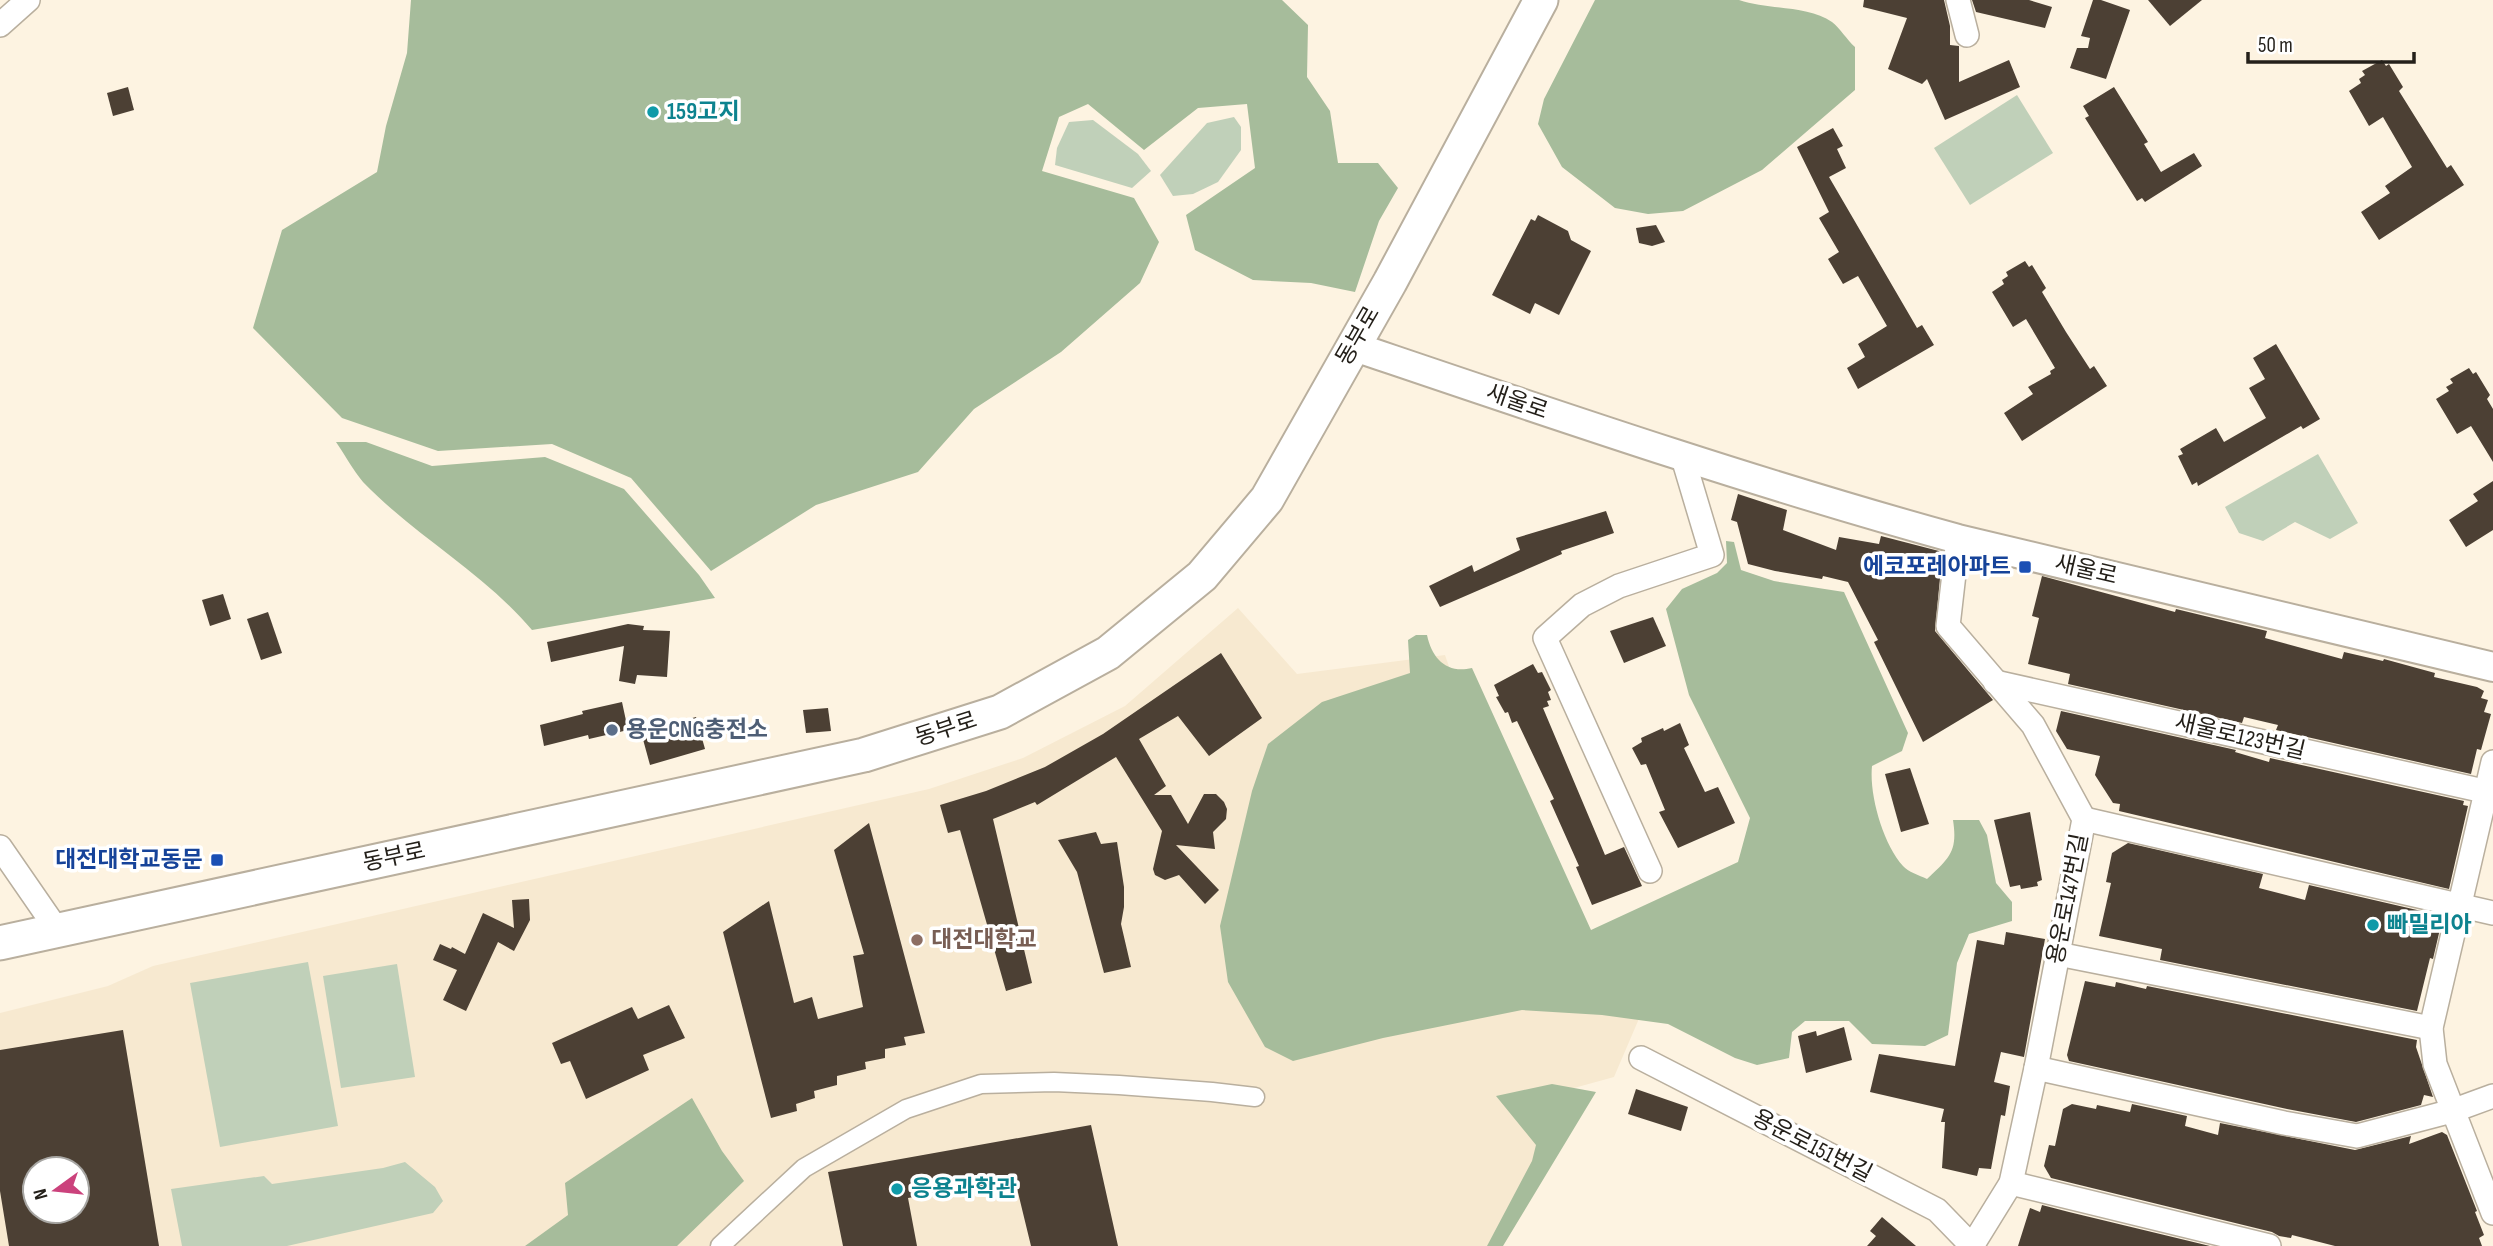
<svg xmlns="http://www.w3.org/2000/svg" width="2493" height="1246" font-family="'Sofia Sans Condensed','Noto Sans KR',sans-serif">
	<rect width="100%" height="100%" fill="#fdf3e1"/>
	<path fill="#f7e9d0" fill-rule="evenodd" d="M1238 608 1297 674 1445 655 1530 903 1641 1014 1614 1077 1574 1088 1491 1246H0V1013L108 986 153 966 929 789 1023 758 1125 706ZM35 1169H77V1211H35Z"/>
	<g fill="#c0d0b9">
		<path d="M2017 95 2053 153 1970 205 1934 148Z"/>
		<path d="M1234 117 1241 127V150L1218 182 1193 194 1173 196 1160 175 1207 123Z"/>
		<path d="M1093 120 1138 154 1151 171 1132 188 1055 165 1057 148 1069 122Z"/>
		<path d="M2318 454 2358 523 2330 539 2295 522 2263 541 2239 533 2225 507Z"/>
		<path d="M308 962 338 1126 220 1147 190 983Z"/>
		<path d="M397 964 415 1077 341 1088 323 976Z"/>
		<path d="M405 1162 435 1187 443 1201 433 1213 287 1246H182L171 1189 264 1176 272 1184 383 1168Z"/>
	</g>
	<g fill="#a6bc9b">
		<path d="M411 0H1282L1308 25 1307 77 1330 111 1338 163H1378L1398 188 1379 221 1355 292 1311 283 1253 280 1195 250 1186 215 1255 168 1247 104 1198 108 1144 150 1088 104 1059 117 1042 171 1134 198 1159 242 1140 283 1061 352 974 409 918 472 816 505 711 571 631 478 552 444 438 451 342 418 253 328 282 230 377 172 386 126 407 53Z"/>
		<path d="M1595 0H1739C1768 10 1807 5 1832 22 1840 28 1847 40 1855 47V90L1762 170 1683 211 1648 214 1615 208 1562 167 1538 124 1544 99Z"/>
		<path d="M336 442H366L432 466 545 457 624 489 699 575 715 598 532 630C484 573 415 536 363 482 353 470 345 455 336 442Z"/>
		<path d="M1726 541 1734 542 1741 570 1774 581 1844 592 1908 733 1902 751 1872 766C1869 795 1883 844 1903 866 1908 872 1919 875 1927 879 1949 858 1958 852 1953 820H1979L1987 835 1996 883 2012 902V921L1969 934 1957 963 1948 1035 1925 1046 1872 1044 1849 1021H1805L1792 1032 1789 1058 1757 1065 1735 1058 1668 1024 1602 1015 1522 1010 1383 1038 1293 1061 1265 1047 1228 982 1220 926 1252 791 1268 744 1322 702 1410 673 1408 640 1416 635H1427C1432 659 1447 674 1472 668L1591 930 1738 862 1750 818 1689 695 1666 609 1682 589 1717 573 1727 563Z"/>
		<path d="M1552 1084 1596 1092 1503 1246H1487L1532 1161 1536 1145 1496 1096Z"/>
		<path d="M692 1098 722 1151 744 1181 677 1246H525L568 1215 565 1183Z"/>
	</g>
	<g fill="#4c4034" fill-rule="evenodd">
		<path d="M1864 0H1944L1950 26V45L1959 46V82L2009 60 2020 87 1945 120 1927 79 1922 84 1888 69 1907 18 1863 7Z"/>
		<path d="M1972 0H2029L2052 7 2045 28 1976 12Z"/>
		<path d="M2093 0H2101L2130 10 2106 79 2070 68 2077 48H2088L2090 38 2081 36Z"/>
		<path d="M2148 0H2202L2170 26Z"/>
		<path d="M2382 60 2386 66 2389 64 2403 87 2399 91 2447 168 2451 165 2464 185 2379 240 2361 212 2390 193 2385 186 2412 167 2383 117 2369 126 2349 91 2361 83 2359 79 2365 75 2362 71Z"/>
		<path d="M128 87 134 110 113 116 107 93Z"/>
		<path d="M2114 87 2148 142 2144 144 2161 172 2194 153 2202 166 2145 202 2142 198 2137 201 2085 118 2089 116 2083 106Z"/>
		<path d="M1833 128 1843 146 1837 149 1846 168 1829 177 1917 328 1922 325 1934 345 1858 389 1847 368 1865 357 1858 344 1887 326 1858 276 1843 284 1828 259 1839 252 1819 218 1829 212 1797 147Z"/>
		<path d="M1538 215 1568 231 1571 240 1591 251 1559 315 1535 303 1530 314 1492 295 1531 219 1535 221Z"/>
		<path d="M1656 225 1665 242 1652 246 1639 243 1636 228Z"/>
		<path d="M2025 261 2029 267 2032 265 2046 288 2042 292 2066 332 2090 369 2094 366 2107 386 2022 441 2004 413 2033 394 2028 387 2051 374 2050 371 2055 368 2026 319 2013 327 1992 292 2004 284 2002 280 2008 276 2006 272Z"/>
		<path d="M2276 344 2320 419 2303 429 2301 426 2198 486 2197 482 2192 485 2178 456 2183 454 2180 449 2216 428 2224 442 2266 418 2249 388 2265 379 2253 358Z"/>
		<path d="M2469 368 2473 374 2476 372 2490 395 2487 399 2493 409V462L2471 426 2457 434 2436 399 2449 391 2446 387 2453 383 2450 379Z"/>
		<path d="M2493 481V530L2466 547 2449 520 2478 501 2473 494Z"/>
		<path d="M1738 494 1787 510 1783 530 1836 550 1839 537 1879 544 1881 536 1939 551 1942 557 1935 631 1993 700 1923 742 1874 642 1878 640 1848 582 1823 576 1822 579 1775 571 1748 564 1737 522 1731 520Z"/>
		<path d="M1606 511 1614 533 1561 551 1562 554 1440 607 1429 586 1472 565 1474 572 1520 550 1516 538Z"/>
		<path d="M2042 576 2175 612 2176 609 2267 631 2265 638 2342 659 2344 652 2383 661 2384 659 2435 673 2434 677 2477 687 2484 691 2481 698 2488 700 2484 712 2491 714 2481 750 2477 749 2471 774 2276 730 2278 725 2244 717 2242 723 2068 684 2070 674 2028 664 2039 618 2032 616Z"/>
		<path d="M223 594 231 619 210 626 202 600Z"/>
		<path d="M268 612 282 653 261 660 247 619Z"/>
		<path d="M1653 617 1666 646 1624 663 1610 631Z"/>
		<path d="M628 624 644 626 643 630 670 631 667 677 637 675 635 684 619 681 624 646 551 662 547 642Z"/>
		<path d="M1221 653 1262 718 1209 756 1178 716 1139 739 1166 786 1154 795H1171L1188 824 1204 794H1216L1224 802 1227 809 1226 819 1213 832 1215 849 1176 845 1219 890 1205 904 1179 875 1165 880 1155 875 1153 869 1162 831 1116 757 1037 805 1035 802 993 819 1032 983 1006 991 960 830 948 833 940 805 986 791 1045 767 1103 734Z"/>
		<path d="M1533 664 1538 673 1542 672 1551 690 1548 692 1551 700 1547 701 1549 706 1543 708 1605 855 1624 847 1642 886 1592 905 1576 867 1579 866 1550 801 1554 799 1517 721 1512 723 1508 712 1505 713 1496 697 1499 696 1494 685Z"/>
		<path d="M622 702 628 730 589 739 588 735 544 746 540 725 583 714 582 711Z"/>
		<path d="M828 708 831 731 806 733 803 710Z"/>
		<path d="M2061 711 2236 750 2235 752 2269 762 2270 758 2464 801 2463 805 2468 806 2449 889 2119 811 2120 804 2113 803 2095 775 2100 756 2067 749 2056 731Z"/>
		<path d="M696 717 705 749 650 765 641 732Z"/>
		<path d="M1680 723 1689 745 1684 748 1705 792 1718 787 1735 823 1678 848 1659 812 1665 810 1646 764 1641 765 1632 748 1642 742 1641 738 1663 728 1664 731Z"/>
		<path d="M1910 768 1929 824 1901 832 1885 774Z"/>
		<path d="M2030 812 2042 880 2037 882 2038 886 2021 889 2020 885 2010 887 1994 820Z"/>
		<path d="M869 823 925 1033 904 1037 906 1045 885 1049V1058L865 1062 866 1069 837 1076V1085L814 1091 815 1098 796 1104 797 1111 771 1118 723 932 769 901 794 1003 812 997 818 1019 863 1007 853 956 864 954 834 850Z"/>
		<path d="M1096 832 1101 844 1117 842 1124 887V907L1121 924 1131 967 1104 973 1077 872 1058 840Z"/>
		<path d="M2128 843 2263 874 2259 888 2305 900 2309 885 2443 916 2433 959 2430 958 2417 1011 2160 960 2162 949 2099 936 2111 883 2106 882 2112 853Z"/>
		<path d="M529 899 530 920 514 951 498 942 466 1011 443 1000 457 970 433 960 440 944 451 949 452 947 465 954 483 913 514 928 512 900Z"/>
		<path d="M2006 932 2045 939 2024 1057 2001 1052 1994 1082 2010 1086 2005 1116 2001 1115 1991 1169 1979 1168 1977 1176 1942 1168 1945 1122H1941L1944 1109 1870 1092 1879 1054 1955 1066 1977 940 2004 945Z"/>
		<path d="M2085 981 2115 987 2116 982 2146 989 2147 986 2417 1040 2416 1047 2433 1097 2424 1095 2421 1105 2356 1122 2287 1109 2069 1061 2067 1055Z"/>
		<path d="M669 1005 685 1038 643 1055 649 1070 586 1099 570 1061 561 1064 552 1043 632 1007 638 1019Z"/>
		<path d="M1844 1027 1852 1060 1806 1073 1798 1036 1816 1031 1817 1036Z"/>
		<path d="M123 1030 159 1246H9L0 1191V1050ZM35 1169H77V1211H35Z"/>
		<path d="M1636 1089 1688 1107 1681 1131 1628 1114Z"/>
		<path d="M2072 1104 2096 1109 2097 1105 2130 1112 2132 1104 2187 1116 2185 1126 2218 1135 2220 1123 2355 1150 2411 1136 2409 1144 2442 1132 2447 1135 2477 1211 2475 1212 2484 1235 2479 1238 2482 1246H2335L2292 1235 2291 1238 2279 1236 2272 1232 2051 1178 2044 1166 2049 1145 2055 1146 2063 1109Z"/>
		<path d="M1091 1125 1118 1246H1031L1015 1180 908 1198 917 1246H843L828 1172Z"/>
		<path d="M2042 1205 2069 1212 2210 1246H2018L2030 1208 2040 1212Z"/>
		<path d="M1882 1217 1916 1246H1867L1876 1236 1870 1231Z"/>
	</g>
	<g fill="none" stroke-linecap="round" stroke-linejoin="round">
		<g stroke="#b9af9e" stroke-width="21">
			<path id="pedestrian" d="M720 1246 804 1168 906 1109 981 1084 1054 1082 1119 1085 1212 1092 1255 1097"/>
		</g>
		<g stroke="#b9af9e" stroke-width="26">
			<g id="minor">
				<path d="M1958 0 1967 35"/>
				<path d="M0 25 28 0"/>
				<path d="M1958 539 1948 626 2033 725 2084 819 2036 1068 2011 1183 1972 1246"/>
				<path d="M1995 682 2493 793"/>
				<path d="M2493 762 2431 1028 2435 1064 2493 1213"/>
				<path d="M2084 819 2493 913"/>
				<path d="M0 847 58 931"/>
				<path d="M1650 871 1545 638 1582 605 1619 586 1712 555 1683 458"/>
				<path d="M2058 954 2431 1028"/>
				<path d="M1641 1058 1937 1210 1972 1246"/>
				<path d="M2036 1068 2284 1123 2357 1136 2452 1111 2493 1096"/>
				<path d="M2011 1183 2269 1246"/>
			</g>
		</g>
		<g stroke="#b9af9e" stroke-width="32">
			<path id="tertiary" d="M1352 346C1553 414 1754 483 1958 539L2493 667"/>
		</g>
		<g stroke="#b9af9e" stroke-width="37">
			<path id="secondary" d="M0 943 864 755 1000 712 1108 653 1202 576 1267 499 1390 282 1541 0"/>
		</g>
		<use href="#pedestrian" stroke="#fff" stroke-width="18"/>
		<use href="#minor" stroke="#fff" stroke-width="23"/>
		<use href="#tertiary" stroke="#fff" stroke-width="28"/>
		<use href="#secondary" stroke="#fff" stroke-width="33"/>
	</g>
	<g fill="#0f9aa8" stroke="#fff" stroke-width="2.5">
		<circle cx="653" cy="112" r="7"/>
		<circle cx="2373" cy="925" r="7"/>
		<circle cx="897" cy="1189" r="7"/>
	</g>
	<g fill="#1a4fb4" stroke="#fff" stroke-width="2.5">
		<rect x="2018" y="560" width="14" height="14" rx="3.5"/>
		<rect x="210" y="853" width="14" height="14" rx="3.5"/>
	</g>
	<circle fill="#5c6f8a" stroke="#fff" stroke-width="2.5" cx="612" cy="730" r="7"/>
	<circle fill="#8d6e63" stroke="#fff" stroke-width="2.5" cx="917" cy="940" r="7"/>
	<g text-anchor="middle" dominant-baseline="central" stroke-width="7" stroke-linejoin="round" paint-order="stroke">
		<g font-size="23" font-weight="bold" fill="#0d838f" stroke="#fff" text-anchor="start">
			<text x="667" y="112">159고지</text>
			<text x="2387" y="925">빠밀리아</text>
			<text x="911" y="1189">응용과학관</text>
		</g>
		<g font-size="23" fill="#24201a" stroke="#fff">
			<text transform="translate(1358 336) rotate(-60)">동부로</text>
			<text transform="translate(1517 402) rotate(19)">새울로</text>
			<text transform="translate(2086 570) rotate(13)">새울로</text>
			<text transform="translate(946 729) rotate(-18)">동부로</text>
			<text transform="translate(2240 737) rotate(13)">새울로123번길</text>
			<text transform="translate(394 857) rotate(-12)">동부로</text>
			<text transform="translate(2068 899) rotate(-79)">용운로147번길</text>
			<text transform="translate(1812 1146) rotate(27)">용운로151번길</text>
		</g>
		<g font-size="23" font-weight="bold" fill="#164399" stroke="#fff" text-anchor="end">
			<text x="2011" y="567">에코포레아파트</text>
			<text x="203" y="860">대전대학교동문</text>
		</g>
		<g font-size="23" font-weight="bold" fill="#4e5e75" stroke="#fff" text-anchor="start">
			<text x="626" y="730">용운CNG충전소</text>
		</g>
		<g font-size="23" font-weight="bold" fill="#785e54" stroke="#fff" text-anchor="start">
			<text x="931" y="940">대전대학교</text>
		</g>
	</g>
	<g transform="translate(56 1190) rotate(255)"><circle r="33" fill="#ffffff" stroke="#a7a6a3" stroke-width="2"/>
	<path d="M0-5L12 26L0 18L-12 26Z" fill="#cb427c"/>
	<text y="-10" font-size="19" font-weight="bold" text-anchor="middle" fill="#24201a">N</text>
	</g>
	<path d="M2248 52v10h166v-10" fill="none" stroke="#24201a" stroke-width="3.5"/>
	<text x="2258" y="52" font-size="21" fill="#24201a" stroke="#ffffff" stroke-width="5" paint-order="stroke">50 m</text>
</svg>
